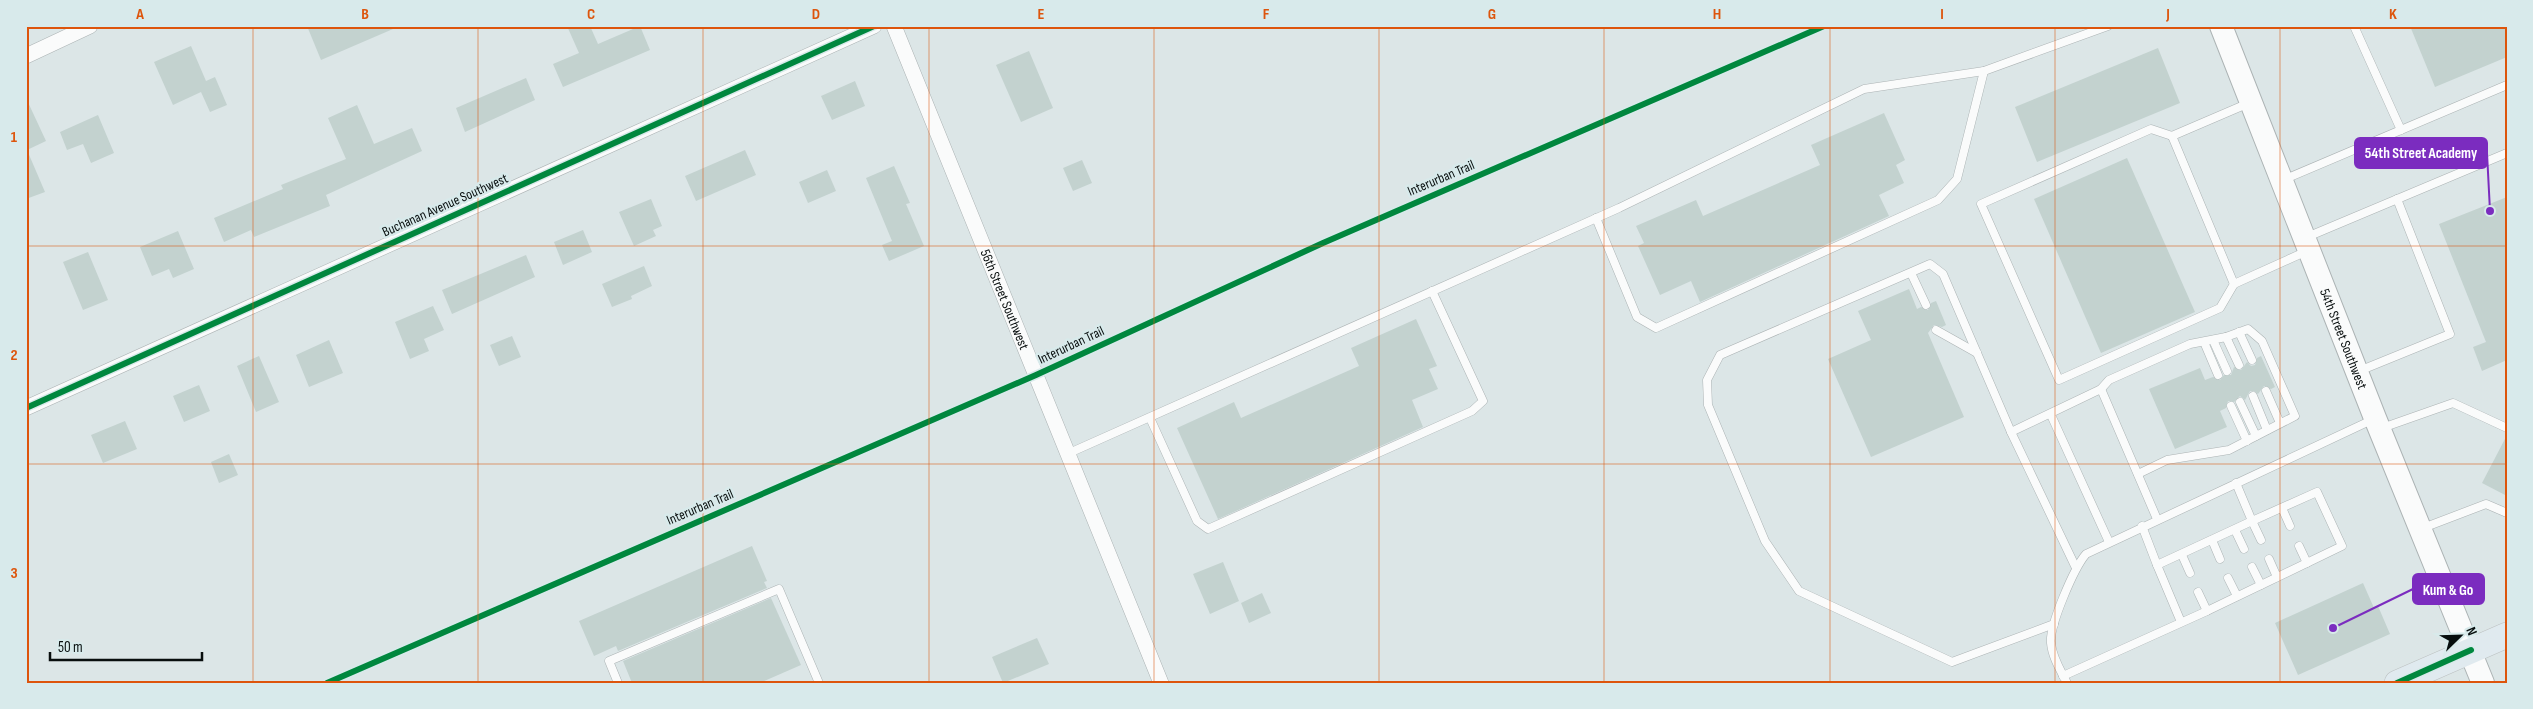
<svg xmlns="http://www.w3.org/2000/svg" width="2533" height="709" font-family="'Sofia Sans Condensed',sans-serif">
	<rect width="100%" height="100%" fill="#dce6e7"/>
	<g fill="#c3d2cf">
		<path d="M307 26H400L321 60Z"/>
		<path d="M567 26H590L598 44 640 26 650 50 563 87 553 64 579 53Z"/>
		<path d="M2410 26H2507V57L2435 87Z"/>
		<path d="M191 46 206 81 215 77 227 105 210 112 201 92 173 105 154 62Z"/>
		<path d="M2158 48 2180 103 2037 162 2015 107Z"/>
		<path d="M1029 51 1053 108 1021 122 996 65Z"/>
		<path d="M526 78 535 100 465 132 456 108Z"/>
		<path d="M855 81 865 106 832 120 821 96Z"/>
		<path d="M26 98 46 141 27 150 45 192 26 199Z"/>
		<path d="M357 105 374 144 412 128 422 151 326 195 330 206 254 237 251 230 224 242 214 218 283 189 281 185 346 159 328 118Z"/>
		<path d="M1884 113 1905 160 1896 165 1904 183 1879 195 1889 216 1700 302 1691 281 1660 295 1638 246 1644 243 1636 226 1696 200 1703 216 1820 165 1811 145Z"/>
		<path d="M98 115 114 153 91 163 83 144 67 150 60 132Z"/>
		<path d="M745 150 756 175 696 201 685 176Z"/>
		<path d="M2127 158 2195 312 2101 353 2034 199Z"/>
		<path d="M1082 160 1092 183 1073 191 1063 168Z"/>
		<path d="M894 166 910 203 906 204 924 246 889 261 882 245 892 241 866 178Z"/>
		<path d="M827 170 836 191 808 203 799 182Z"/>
		<path d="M2507 197V360L2482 371 2473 347 2486 342 2439 224Z"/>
		<path d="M651 199 662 226 653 230 656 236 634 246 619 212Z"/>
		<path d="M583 230 592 252 563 265 554 242Z"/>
		<path d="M178 231 194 269 173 278 169 269 152 276 140 247Z"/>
		<path d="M88 252 108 300 83 310 63 262Z"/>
		<path d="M526 255 535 277 452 314 442 290Z"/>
		<path d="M644 266 652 286 631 296 632 299 612 307 602 284Z"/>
		<path d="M1909 289 1917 309 1921 307 1928 310 1931 303 1936 301 1946 325 1942 327 1934 325 1928 333 1964 417 1871 457 1828 359 1871 340 1858 311Z"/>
		<path d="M433 306 444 330 424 339 429 351 410 359 395 322Z"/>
		<path d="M1416 319 1437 366 1429 369 1438 389 1412 400 1423 427 1218 519 1177 428 1234 402 1241 418 1359 366 1351 348Z"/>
		<path d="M512 336 521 357 499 366 490 345Z"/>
		<path d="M329 340 343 373 309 387 296 355Z"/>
		<path d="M259 356 279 402 256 412 237 366Z"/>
		<path d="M2261 356 2275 387 2271 389 2264 386 2258 394 2254 391H2250L2245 400 2240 396 2234 402 2228 401 2226 408 2220 411 2227 427 2175 449 2149 389 2200 368 2205 380 2213 377 2220 380 2224 375H2231L2234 367 2241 370 2247 362 2251 366 2255 365 2257 358Z"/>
		<path d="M199 385 210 411 184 422 173 396Z"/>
		<path d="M125 421 137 449 103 463 91 435Z"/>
		<path d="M2507 435V496L2482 483Z"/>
		<path d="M229 454 238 475 219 483 211 462Z"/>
		<path d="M752 546 767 581 764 582 767 588 618 651 616 646 594 656 579 621Z"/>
		<path d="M1223 562 1239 601 1210 614 1193 574Z"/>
		<path d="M2363 583 2374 608 2378 606 2390 634 2298 675 2275 623Z"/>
		<path d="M1262 593 1271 613 1249 623 1241 603Z"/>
		<path d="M771 598 801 665 760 683H632L623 661Z"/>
		<path d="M1037 638 1049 664 1003 683 992 657Z"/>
	</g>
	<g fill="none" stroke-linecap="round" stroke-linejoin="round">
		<g stroke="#acb3b4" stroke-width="9">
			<g id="service">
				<path d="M2354 26 2401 130"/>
				<path d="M2249 103 2172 136 2234 284 2307 251"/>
				<path d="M2172 136 2151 129 1981 204 2059 380 2220 308 2234 284"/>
				<path d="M2283 180 2507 85"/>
				<path d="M1596 218 1637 317 1656 328 1938 200 1957 179 1984 71"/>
				<path d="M2307 237 2507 153"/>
				<path d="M1911 273 1926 305"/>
				<path d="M1936 330 1977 353"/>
				<path d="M2239 332 2252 360"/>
				<path d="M2213 340 2227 371"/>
				<path d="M2204 342 2218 375"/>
				<path d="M2359 371 2450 334 2397 199"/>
				<path d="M2101 389 2109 380 2190 344 2226 337 2239 365"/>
				<path d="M2266 391 2280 423"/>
				<path d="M2253 396 2267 430"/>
				<path d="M2240 402 2256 436"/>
				<path d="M2231 406 2247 441"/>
				<path d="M2051 415 2109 542"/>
				<path d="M1150 418 1197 521 1208 529 1472 411 1483 401 1432 291"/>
				<path d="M2382 428 2453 403 2507 428"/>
				<path d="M2011 432 2101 389 2157 519"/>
				<path d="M1067 454 1619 208 1864 89 1984 71 2108 26"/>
				<path d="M2138 474 2167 460 2229 450 2295 416 2262 341 2248 329 2226 337"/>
				<path d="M2282 508 2290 526"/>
				<path d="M2142 526 2157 565 2252 521 2261 540"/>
				<path d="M2423 528 2486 504 2507 513"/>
				<path d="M2235 530 2244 549"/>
				<path d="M2212 540 2220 559"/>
				<path d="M2299 546 2307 563"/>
				<path d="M2182 555 2190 573"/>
				<path d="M2269 559 2277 577"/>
				<path d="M2157 565 2181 622"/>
				<path d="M2252 567 2261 585"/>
				<path d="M2228 578 2237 596"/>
				<path d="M2198 592 2207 611"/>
				<path d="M2054 624 1952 662 1799 591 1765 541 1708 405 1707 380 1720 355 1930 264 1943 274 2011 432 2076 568"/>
				<path d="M2063 676 2207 611 2342 546 2317 492 2252 521 2236 483"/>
				<path d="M618 683 609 661 779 589 819 683"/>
				<path d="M2067 683C2061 671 2052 657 2051 643 2049 626 2074 568 2086 554L2374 419"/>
			</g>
		</g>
		<g stroke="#acb3b4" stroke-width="16">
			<g id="minor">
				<path id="s1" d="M894 26 1161 683"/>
				<path d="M26 56 90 26"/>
				<path d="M26 408 874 26"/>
			</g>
		</g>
		<g stroke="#acb3b4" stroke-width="24">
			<g id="secondary">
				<path id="s2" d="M2221 26 2375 418 2483 683"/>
			</g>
		</g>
		<g stroke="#bcc1c1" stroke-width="26">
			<path id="primary" d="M2397 683 2507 635"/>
		</g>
		<use href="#service" stroke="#fafbfb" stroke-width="8"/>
		<use href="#minor" stroke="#fafbfb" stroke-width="15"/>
		<use href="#secondary" stroke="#fafbfb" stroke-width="22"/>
		<use href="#primary" stroke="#e0eaef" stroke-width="25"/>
		<g stroke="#d8eaeb" stroke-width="9">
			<g id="cycleway">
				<path d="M26 408 874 26"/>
				<path d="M327 683 1036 375 1323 243 1824 26"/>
				<path d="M2397 683 2471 650"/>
			</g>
		</g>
		<use href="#cycleway" stroke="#00873e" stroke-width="6"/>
	</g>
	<path fill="none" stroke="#dd550c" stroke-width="1" stroke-opacity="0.55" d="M253 26V683M478 26V683M703 26V683M929 26V683M1154 26V683M1379 26V683M1604 26V683M1830 26V683M2055 26V683M2280 26V683M26 246H2507M26 464H2507"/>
	<g text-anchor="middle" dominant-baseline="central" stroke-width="5" stroke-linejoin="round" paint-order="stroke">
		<g font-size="14" fill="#080e0e" stroke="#d8eaeb">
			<text transform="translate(1441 178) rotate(-23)">Interurban Trail</text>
			<text transform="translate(445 205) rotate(-24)">Buchanan Avenue Southwest</text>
			<text stroke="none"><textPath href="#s1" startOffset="295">56th Street Southwest</textPath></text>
			<text stroke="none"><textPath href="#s2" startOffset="336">54th Street Southwest</textPath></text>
			<text transform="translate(1071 345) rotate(-25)">Interurban Trail</text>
			<text transform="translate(700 507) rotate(-23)">Interurban Trail</text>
		</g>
	</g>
	<path fill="none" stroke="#7b2cbf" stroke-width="2" d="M2490 211L2487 153M2333 628L2413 589"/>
	<g fill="#7b2cbf" stroke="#d8eaeb" stroke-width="2">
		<circle cx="2490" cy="211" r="5"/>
		<circle cx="2333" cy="628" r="5"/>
	</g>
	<g fill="#7b2cbf" stroke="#7b2cbf" stroke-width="2">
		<rect x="2355" y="138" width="132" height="30" rx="5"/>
		<rect x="2413" y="574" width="71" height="30" rx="5"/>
	</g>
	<g font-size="15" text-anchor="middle" font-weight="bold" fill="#fff">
		<text x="2421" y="158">54th Street Academy</text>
		<text x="2448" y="595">Kum &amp; Go</text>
	</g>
	<rect width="2533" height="709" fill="none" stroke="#d8eaeb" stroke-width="55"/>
	<g transform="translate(2460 636) rotate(67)" stroke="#d8eaeb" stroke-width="4" paint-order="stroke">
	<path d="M0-4L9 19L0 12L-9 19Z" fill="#080e0e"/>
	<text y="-8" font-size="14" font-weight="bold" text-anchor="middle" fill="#080e0e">N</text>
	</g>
	<path d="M50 652v8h152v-8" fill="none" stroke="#080e0e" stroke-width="2.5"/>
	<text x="58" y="652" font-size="15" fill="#080e0e" stroke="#d8eaeb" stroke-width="4" paint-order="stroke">50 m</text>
	<rect x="28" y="28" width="2478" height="654" fill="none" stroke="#dd550c" stroke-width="2"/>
	<g font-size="16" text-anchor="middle" font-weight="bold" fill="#dd550c">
		<text x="140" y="19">A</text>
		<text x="365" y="19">B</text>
		<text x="591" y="19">C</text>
		<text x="816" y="19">D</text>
		<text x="1041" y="19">E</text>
		<text x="1266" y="19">F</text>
		<text x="1492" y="19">G</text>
		<text x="1717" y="19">H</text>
		<text x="1942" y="19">I</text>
		<text x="2168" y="19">J</text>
		<text x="2393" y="19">K</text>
		<text x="14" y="142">1</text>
		<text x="14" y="360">2</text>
		<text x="14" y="578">3</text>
	</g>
</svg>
